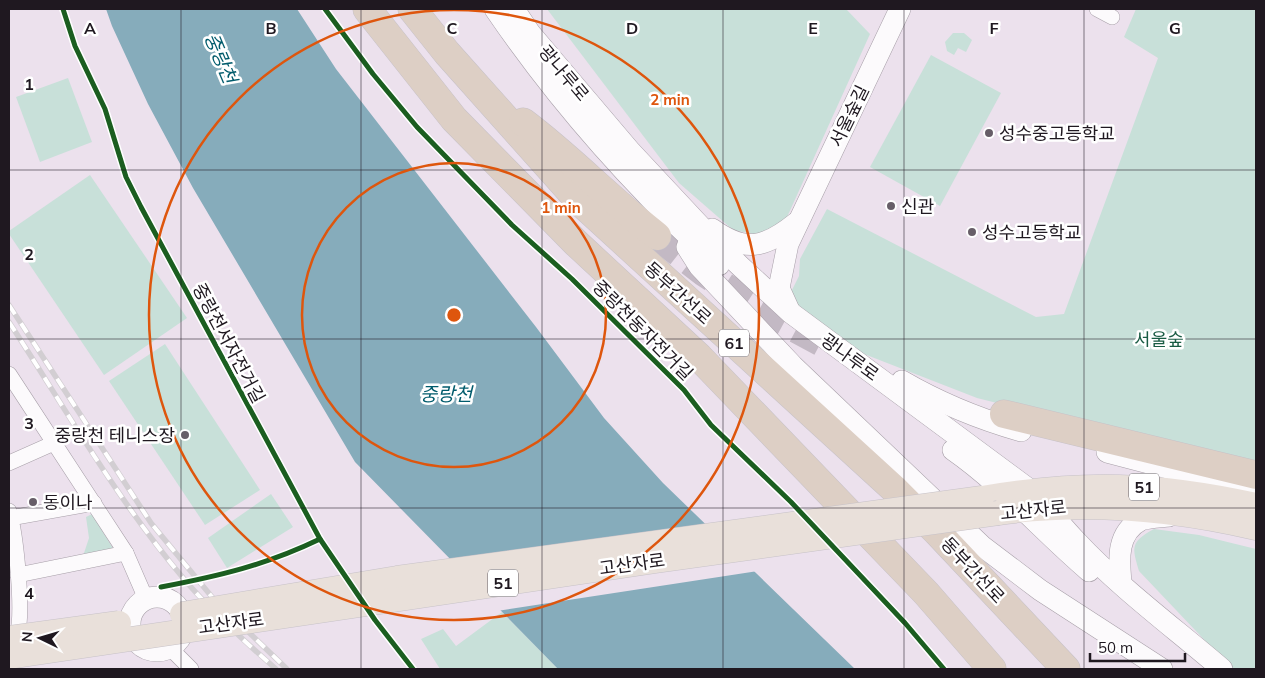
<svg xmlns="http://www.w3.org/2000/svg" width="1265" height="678" font-family="Mulish,'Noto Sans KR',sans-serif">
	<rect width="100%" height="100%" fill="#ece1ed"/>
	<g fill="#c8e0d9">
		<path d="M547 9H846L870 34 783 226 759 235 733 230 679 183Z"/>
		<path d="M1136 9H1256V467L977 398 846 347 786 302 799 276 800 259 827 209 1036 317 1064 314 1158 58 1124 37Z"/>
		<path d="M953 33H964L972 40 966 52 958 48 954 55 947 51 945 42Z"/>
		<path d="M931 55 1001 93 940 206 870 167Z"/>
		<path d="M68 78 92 142 40 162 16 97Z"/>
		<path d="M90 175 187 318 104 375 9 234V231Z"/>
		<path d="M165 344 260 490 205 525 109 381Z"/>
		<path d="M271 494 293 527 227 568 208 538Z"/>
		<path d="M92 514 114 550 83 556 89 538 86 517Z"/>
		<path d="M1154 529 1199 535 1256 549V669H1232L1139 571C1132 547 1130 542 1154 529Z"/>
		<path d="M502 612 558 669H440L421 639 443 629 456 646Z"/>
	</g>
	<path fill="#86acbb" d="M106 9H297L336 69 536 327 604 418 663 483 855 669H558L355 462 193 188 148 104 112 26Z"/>
	<path fill="#ece1ed" d="M711 526 758 571 497 611 454 567Z"/>
	<g fill="none" stroke-linecap="round" stroke-linejoin="round">
		<path stroke="#c3b9c4" stroke-width="28" stroke-dasharray="28 14" stroke-linecap="butt" d="M657 236 703 272 759 309 824 344"/>
		<g stroke="#a79fa8" stroke-width="16">
			<g id="street">
				<path d="M1097 9 1112 17"/>
				<path d="M9 374 126 553 146 599"/>
				<path d="M9 463 54 443"/>
				<path d="M9 511C16 535 24 613 17 635"/>
				<path d="M10 518 94 503"/>
				<path d="M18 575 126 553"/>
				<path d="M170 648 191 669"/>
			</g>
		</g>
		<g stroke="#a79fa8" stroke-width="22">
			<g id="secondary">
				<path d="M495 9C559 103 636 189 719 265"/>
				<path d="M514 9 530 33 631 152 716 243 740 266 791 313 1030 490C1046 506 1060 524 1076 541 1120 588 1173 627 1222 669"/>
				<path d="M712 229C745 253 765 248 796 223"/>
				<path d="M687 247 699 266 793 366 982 546 1040 590 1162 669"/>
				<path d="M789 310 779 288 788 244 900 9"/>
				<path d="M902 381C940 403 979 419 1021 431"/>
				<path d="M953 450C1003 485 1042 531 1089 571"/>
				<path d="M1107 452 1256 491"/>
				<path d="M1121 583C1119 560 1116 533 1141 520 1149 517 1161 517 1169 516"/>
				<circle cx="157" cy="624" r="27"/>
			</g>
		</g>
		<g stroke="#c7c2c8" stroke-width="25">
			<g id="primary">
				<path d="M982 498C1082 481 1157 483 1256 505"/>
				<path d="M998 513C1085 501 1171 508 1256 528"/>
			</g>
		</g>
		<g stroke="#c7c2c8" stroke-width="29">
			<g id="highway">
				<path d="M367 9 454 119 576 243 699 357 926 593 992 669"/>
				<path d="M412 9 447 53 579 201 893 488 937 532 1066 669"/>
				<path d="M523 122C570 157 610 200 657 236"/>
				<path d="M1004 414 1256 475"/>
			</g>
		</g>
		<use href="#street" stroke="#fcfafc" stroke-width="15"/>
		<use href="#secondary" stroke="#fcfafc" stroke-width="21"/>
		<use href="#primary" stroke="#e9e0da" stroke-width="24"/>
		<use href="#highway" stroke="#ddcfc5" stroke-width="28"/>
		<g stroke="#d2ced2" stroke-width="5.5">
			<g id="rail">
				<path d="M9 305 151 523 212 597 287 669"/>
				<path d="M9 322C65 408 117 500 184 579 211 611 244 641 276 669"/>
			</g>
		</g>
		<use href="#rail" stroke="#fff" stroke-width="4" stroke-dasharray="11" stroke-linecap="butt"/>
		<g stroke="#c7c2c8" stroke-width="25" stroke-linecap="butt">
			<g id="primary-bridge">
				<path d="M182 614 397 578 982 498"/>
				<path d="M9 638 119 623"/>
				<path d="M9 657 656 561 998 513"/>
			</g>
		</g>
		<use href="#primary-bridge" stroke="#e9e0da" stroke-width="24"/>
		<g stroke="#fff" stroke-width="8">
			<g id="cycleway">
				<path d="M63 9 75 46 105 109 126 177 141 207 320 539 375 620 413 669"/>
				<path d="M325 9 373 74 417 127 512 225 572 279 684 390 711 425 791 502 905 623 944 669"/>
				<path d="M161 587C219 576 266 565 320 539"/>
			</g>
		</g>
		<use href="#cycleway" stroke="#1b5e20" stroke-width="5"/>
	</g>
	<path fill="none" stroke="#1f1820" stroke-width="1" stroke-opacity="0.55" d="M181 9V669M361 9V669M542 9V669M723 9V669M904 9V669M1084 9V669M9 170H1256M9 339H1256M9 508H1256"/>
	<g fill="none" stroke="#de560d" stroke-width="2.5">
		<circle cx="454" cy="315" r="152"/>
		<circle cx="454" cy="315" r="305"/>
	</g>
	<g fill="#675e68" stroke="#fff" stroke-width="2">
		<circle cx="989" cy="133" r="5"/>
		<circle cx="891" cy="206" r="5"/>
		<circle cx="972" cy="232" r="5"/>
		<circle cx="185" cy="435" r="5"/>
		<circle cx="33" cy="502" r="5"/>
	</g>
	<g text-anchor="middle" dominant-baseline="central" stroke-width="5" stroke-linejoin="round" paint-order="stroke">
		<g fill="#fff" stroke="#625d63" stroke-width="1">
			<rect x="719" y="329.5" width="30" height="27" rx="4"/>
			<rect x="1129" y="473.5" width="30" height="27" rx="4"/>
			<rect x="488" y="569.5" width="30" height="27" rx="4"/>
		</g>
		<g font-size="16" font-weight="bold" fill="#1f1820">
			<text x="734" y="343">61</text>
			<text x="1144" y="487">51</text>
			<text x="503" y="583">51</text>
		</g>
		<g font-size="18" fill="#1f1820" stroke="#fff">
			<text transform="translate(564 73) rotate(50)">광나루로</text>
			<text transform="translate(849 116) rotate(-64)">서울숲길</text>
			<text transform="translate(678 293) rotate(42)">동부간선로</text>
			<text transform="translate(643 330) rotate(45)">중랑천동자전거길</text>
			<text transform="translate(229 343) rotate(62)">중랑천서자전거길</text>
			<text transform="translate(850 357) rotate(36)">광나루로</text>
			<text transform="translate(1033 510) rotate(-6)">고산자로</text>
			<text transform="translate(632 564) rotate(-8)">고산자로</text>
			<text transform="translate(973 570) rotate(47)">동부간선로</text>
			<text transform="translate(231 623) rotate(-8)">고산자로</text>
		</g>
		<g font-size="18" fill="#1f1820" stroke="#fff" text-anchor="start">
			<text x="999" y="133">성수중고등학교</text>
			<text x="901" y="206">신관</text>
			<text x="982" y="232">성수고등학교</text>
			<text x="175" y="435" text-anchor="end">중랑천 테니스장</text>
			<text x="43" y="502">동이나</text>
		</g>
		<g font-size="18" fill="#195b43" stroke="#fff">
			<text x="1159" y="339">서울숲</text>
		</g>
		<g font-size="19" font-style="italic" fill="#005b6c" stroke="#fff">
			<text transform="translate(221 58) rotate(67)">중랑천</text>
			<text x="446" y="394">중랑천</text>
		</g>
	</g>
	<g font-size="16" text-anchor="middle" font-weight="bold" fill="#1f1820" stroke="#fff" stroke-width="5" stroke-linejoin="round" paint-order="stroke">
		<text x="90" y="34">A</text>
		<text x="271" y="34">B</text>
		<text x="452" y="34">C</text>
		<text x="632" y="34">D</text>
		<text x="813" y="34">E</text>
		<text x="994" y="34">F</text>
		<text x="1175" y="34">G</text>
		<text x="29" y="90">1</text>
		<text x="29" y="260">2</text>
		<text x="29" y="429">3</text>
		<text x="29" y="599">4</text>
	</g>
	<circle cx="454" cy="315" r="8" fill="#de560d" stroke="#fff" stroke-width="2.5"/>
	<g font-size="15" text-anchor="middle" font-weight="bold" fill="#de560d" stroke="#fff" stroke-width="5" stroke-linejoin="round" paint-order="stroke">
		<text x="670" y="105">2 min</text>
		<text x="561" y="213">1 min</text>
	</g>
	<rect width="1265" height="678" fill="none" stroke="#1f1820" stroke-width="20"/>
	<g transform="translate(40 638) rotate(275)" stroke="#ffffff" stroke-width="4" paint-order="stroke">
	<path d="M0-4L9 19L0 12L-9 19Z" fill="#1f1820"/>
	<text y="-8" font-size="14" font-weight="bold" text-anchor="middle" fill="#1f1820">N</text>
	</g>
	<path d="M1090 653v8h95v-8" fill="none" stroke="#1f1820" stroke-width="2.5"/>
	<text x="1098" y="653" font-size="15" fill="#1f1820" stroke="#ffffff" stroke-width="4" paint-order="stroke">50 m</text>
</svg>
